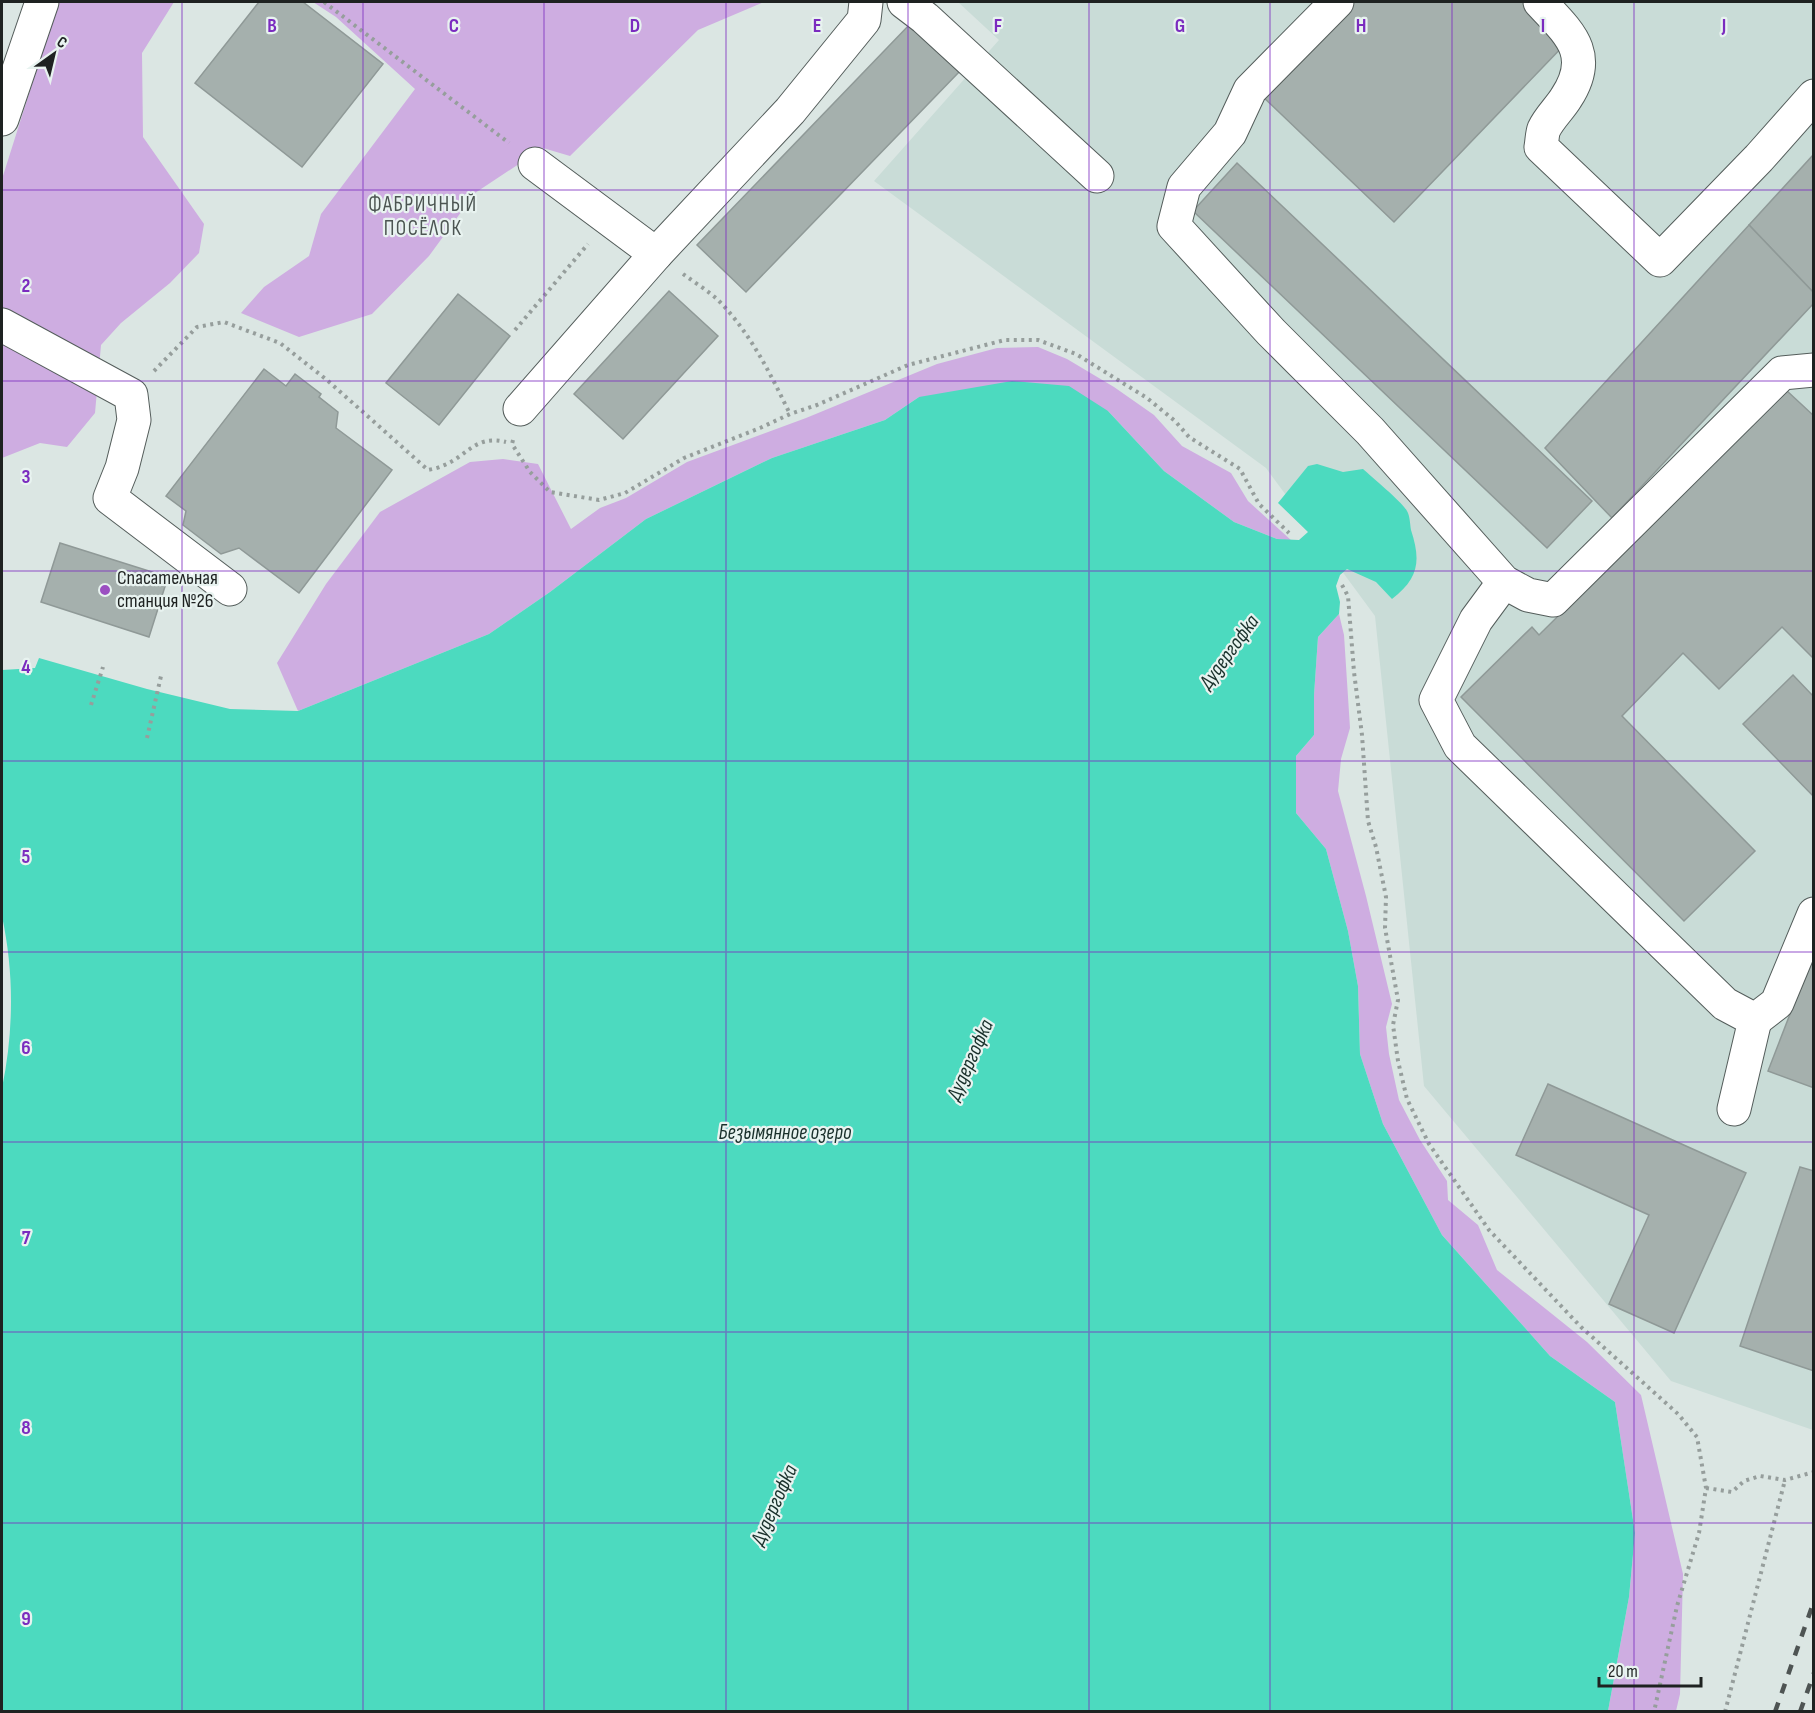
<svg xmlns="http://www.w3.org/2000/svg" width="1815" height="1713" font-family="'Sofia Sans Condensed',sans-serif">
	<rect width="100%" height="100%" fill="#dbe6e3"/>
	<path fill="#c9dcd7" d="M958 2H1813V1430L1671 1381 1424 1086 1375 616 1266 468 874 181 999 40Z"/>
	<g fill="#ceade1">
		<path d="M58 2H174L142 53 143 137 204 224 199 253 170 283 121 323 101 345 95 413 67 447 40 443 2 458V179Z"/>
		<path d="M313 2H764L698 30 570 156 543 148 475 193 429 256 372 314 299 337 241 313 264 287 309 256 321 214 415 89 336 17Z"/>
		<path d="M1038 347 1067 359 1114 387 1154 415 1182 446 1231 473 1248 501 1292 541 1277 539 1234 522 1164 471 1108 411 919 397 885 420 772 458 646 519 550 592 489 634 298 711 277 663 326 584 380 512 470 462 503 459 538 464 571 529 600 508 626 498 687 462 806 418 937 364 997 348Z"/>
		<path d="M1339 614 1344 635 1350 728 1341 759 1338 791 1366 896 1392 1004 1386 1027 1389 1054 1399 1100 1420 1140 1447 1181 1448 1200 1478 1225 1497 1270 1587 1342 1641 1395 1683 1574 1680 1694 1676 1711H1608L1629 1597 1635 1533 1615 1402 1550 1356 1442 1235 1383 1124 1360 1054 1358 986 1348 931 1326 849 1296 813V756L1314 735V695L1318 637Z"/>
	</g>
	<path fill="#4cdabf" d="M1012 381 1069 386 1108 411 1164 471 1234 522 1277 539 1299 540 1308 532 1278 503 1308 466 1317 464 1343 472 1363 469C1373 478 1402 502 1407 511 1410 516 1410 524 1411 530 1421 561 1419 578 1392 599L1376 582 1347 569 1340 575 1336 586 1340 602 1339 614 1318 637 1314 695V735L1296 756V813L1326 849 1348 931 1358 986 1360 1054 1383 1124 1442 1235 1550 1356 1615 1402 1635 1533 1629 1597 1608 1711H2V1088C14 1030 14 973 2 916V670L35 668 39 658 147 689 230 709 298 711 489 634 550 592 646 519 772 458 885 420 919 397Z"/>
	<g fill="#a5b0ad" stroke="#8f9997" stroke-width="1.5">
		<path d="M259 2H303L383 64 302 167 195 83Z"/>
		<path d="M1347 2H1525L1567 42 1394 222 1259 93Z"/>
		<path d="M911 23 960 71 746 292 697 245Z"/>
		<path d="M1814 154V293L1749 225Z"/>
		<path d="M1237 163 1592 501 1547 548 1193 211Z"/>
		<path d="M1749 225 1814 293V303L1612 518 1545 448Z"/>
		<path d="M669 291 718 336 623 439 574 394Z"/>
		<path d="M458 294 510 336 439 425 386 383Z"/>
		<path d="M264 369 286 386 295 374 321 394 319 397 338 412 336 428 392 470 299 593 239 548 221 554 183 525 186 511 166 496Z"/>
		<path d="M1786 390 1814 416V659L1782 627 1719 689 1683 653 1622 716 1755 851 1684 921 1461 697 1532 627 1539 635Z"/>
		<path d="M60 543 168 577 149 637 41 602Z"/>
		<path d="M1793 675 1814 697V797L1743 724Z"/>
		<path d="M1814 952V1088L1768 1071Z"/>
		<path d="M1548 1084 1746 1173 1674 1333 1609 1304 1649 1215 1516 1155Z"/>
		<path d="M1800 1167 1814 1171V1371L1740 1346Z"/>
	</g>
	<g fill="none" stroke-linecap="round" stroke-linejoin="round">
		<g stroke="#545d5b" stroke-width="35">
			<g id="minor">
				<path d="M904 2 925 18 1097 176"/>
				<path d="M1337 2 1250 90 1230 133 1184 187 1174 226 1271 332 1370 431 1504 582 1528 595 1553 600 1782 373 1814 370"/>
				<path d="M1540 2C1569 33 1595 54 1566 98 1560 108 1549 118 1544 129 1542 134 1542 142 1541 147L1660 260 1759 158 1814 96"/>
				<path d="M2 119 42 2"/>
				<path d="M535 164 656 254"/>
				<path d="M2 325 131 395 134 420 122 468 110 498 230 589"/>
				<path d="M520 409 656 254 790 111 864 20 866 2"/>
				<path d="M1504 582 1476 620 1436 700 1460 746 1725 1004 1755 1020 1777 1003 1814 914"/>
				<path d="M1734 1109 1755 1020"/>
			</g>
		</g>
		<g stroke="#969e9c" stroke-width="4" stroke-dasharray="3 4.5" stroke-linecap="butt">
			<path d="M324 2 509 143"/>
			<path d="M683 274C694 282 707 290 717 299 750 332 770 373 790 414"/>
			<path d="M515 330 588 244"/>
			<path d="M154 371 197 327 224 322 280 343 327 380 428 470C433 469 438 468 442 466 467 457 475 434 506 442"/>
			<path d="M513 440 512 444 530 472 550 492 599 500 625 493 684 458 760 428 790 414 817 405 908 365 1005 340H1038L1076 354 1147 398 1175 421 1189 437 1240 469 1259 504 1289 533"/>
			<path d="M1342 585 1348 596 1354 672 1362 735 1368 821 1376 847 1386 897 1385 928 1398 1000 1393 1025 1398 1061 1407 1099 1429 1144 1489 1230 1581 1327 1678 1414 1697 1437 1706 1488 1699 1533 1677 1606 1654 1712"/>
			<path d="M91 705 103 667"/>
			<path d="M147 738 161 676"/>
			<path d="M1706 1488 1732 1492 1744 1481 1760 1476 1785 1480 1814 1472"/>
			<path d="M1725 1712 1785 1480"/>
		</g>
		<use href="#minor" stroke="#fff" stroke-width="33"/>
		<g stroke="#4e5453" stroke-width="4.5" stroke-dasharray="10 10" stroke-linecap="butt">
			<path d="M1775 1712 1814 1601"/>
			<path d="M1800 1712 1814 1673"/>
		</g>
	</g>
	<path fill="none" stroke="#7b2cbf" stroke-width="1.5" stroke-opacity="0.55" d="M182 2V1712M363 2V1712M544 2V1712M726 2V1712M908 2V1712M1089 2V1712M1270 2V1712M1452 2V1712M1634 2V1712M2 190H1814M2 381H1814M2 571H1814M2 761H1814M2 952H1814M2 1142H1814M2 1332H1814M2 1523H1814"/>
	<circle fill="#9b4fc1" stroke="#e8f3f0" stroke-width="2" cx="105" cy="590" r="6"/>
	<g text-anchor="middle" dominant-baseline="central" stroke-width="4.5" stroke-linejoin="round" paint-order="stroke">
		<g font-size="20" fill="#1e2221" stroke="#e8f3f0" text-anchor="start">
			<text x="117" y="578">Спасательная<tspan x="117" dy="23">станция №26</tspan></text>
		</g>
		<g font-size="21" letter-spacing="1.5" fill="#4c5552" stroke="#e8f3f0">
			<text x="423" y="204">ФАБРИЧНЫЙ<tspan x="423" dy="24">ПОСЁЛОК</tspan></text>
		</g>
		<g font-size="21" font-style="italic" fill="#19302b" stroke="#e8f3f0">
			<text transform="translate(1229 652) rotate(-54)">Дудергофка</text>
			<text transform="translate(970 1060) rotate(-66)">Дудергофка</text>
			<text x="785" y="1132">Безымянное озеро</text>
			<text transform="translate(774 1505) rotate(-66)">Дудергофка</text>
		</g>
	</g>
	<g font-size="20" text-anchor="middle" font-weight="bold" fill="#7b2cbf" stroke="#e8f3f0" stroke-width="4.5" stroke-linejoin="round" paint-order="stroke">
		<text x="272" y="32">B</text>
		<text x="454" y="32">C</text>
		<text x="635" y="32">D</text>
		<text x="817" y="32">E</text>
		<text x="998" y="32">F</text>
		<text x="1180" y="32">G</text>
		<text x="1361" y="32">H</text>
		<text x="1543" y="32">I</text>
		<text x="1724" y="32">J</text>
		<text x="26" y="292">2</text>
		<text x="26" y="483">3</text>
		<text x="26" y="673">4</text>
		<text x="26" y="863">5</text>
		<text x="26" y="1054">6</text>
		<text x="26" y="1244">7</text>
		<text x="26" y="1434">8</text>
		<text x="26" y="1625">9</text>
	</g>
	<rect width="1815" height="1713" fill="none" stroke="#1e2221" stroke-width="6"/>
	<g transform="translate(54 54) rotate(34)" stroke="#e8f3f0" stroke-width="4.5" paint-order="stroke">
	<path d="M0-4.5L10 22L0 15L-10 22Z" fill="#1e2221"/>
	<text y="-9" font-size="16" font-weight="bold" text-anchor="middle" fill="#1e2221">С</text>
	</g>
	<path d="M1599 1677v9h102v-9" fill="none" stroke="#1e2221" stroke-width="3"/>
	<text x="1608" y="1677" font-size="18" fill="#1e2221" stroke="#e8f3f0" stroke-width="4.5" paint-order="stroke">20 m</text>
</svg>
